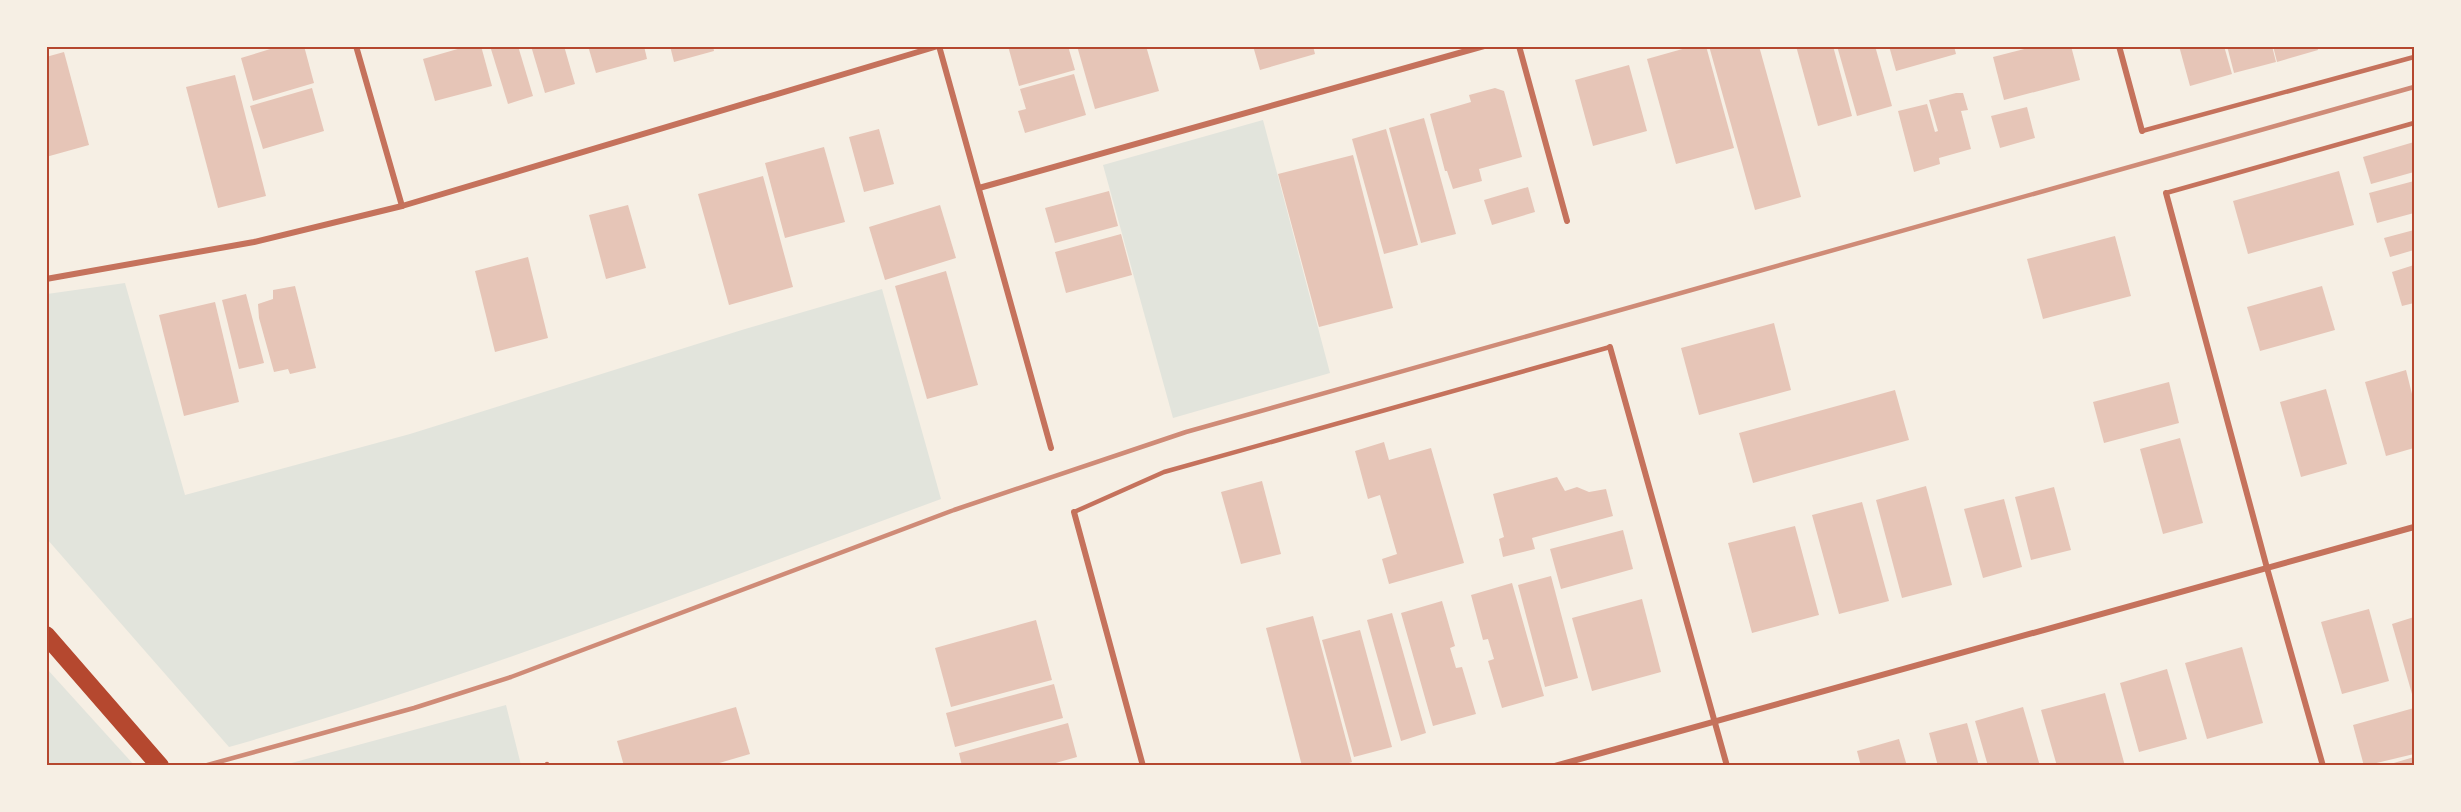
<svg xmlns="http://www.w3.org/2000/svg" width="2461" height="812" font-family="'Alegreya Sans',sans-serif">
	<rect width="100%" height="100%" fill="#f6efe4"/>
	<g fill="#e2e4dc">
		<path d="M1263 120 1330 373 1173 418 1103 165Z"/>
		<path d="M125 283 185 495 410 434 745 329 882 289 941 499C705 586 471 678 229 747L47 539V294Z"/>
		<path d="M47 669 134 765H47Z"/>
		<path d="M506 705 521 765H284Z"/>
	</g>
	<g fill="#e6c5b7">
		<path d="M280 46H304L314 83 253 101 241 58Z"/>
		<path d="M468 46H481L492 86 435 101 423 59Z"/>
		<path d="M490 46H518L533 96 508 104Z"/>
		<path d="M531 46H564L575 84 545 93Z"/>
		<path d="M588 46H644L647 59 596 73Z"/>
		<path d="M670 46H713L714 51 674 62Z"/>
		<path d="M1008 46H1068L1075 70 1019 86Z"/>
		<path d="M1077 46H1146L1159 91 1095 109Z"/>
		<path d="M1253 46H1313L1315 54 1260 70Z"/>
		<path d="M1693 46H1706L1734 148 1676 164 1647 59Z"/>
		<path d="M1709 46H1759L1801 197 1755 210Z"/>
		<path d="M1796 46H1833L1852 116 1818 126Z"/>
		<path d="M1837 46H1875L1892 106 1857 116Z"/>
		<path d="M1889 46H1954L1956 54 1896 71Z"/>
		<path d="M2036 46H2071L2080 80 2004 100 1993 57Z"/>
		<path d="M2179 46H2224L2232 74 2190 86Z"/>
		<path d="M2227 46H2272L2276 62 2234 73Z"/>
		<path d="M2273 46H2317L2318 50 2277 62Z"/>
		<path d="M64 52 89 145 46 157V57Z"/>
		<path d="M1629 65 1647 131 1593 146 1575 80Z"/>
		<path d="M1074 74 1086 115 1025 133 1018 111 1026 109 1020 89Z"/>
		<path d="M235 75 266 196 218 208 186 87Z"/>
		<path d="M312 88 324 131 263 149 250 106Z"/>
		<path d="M1495 88 1504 91 1522 157 1479 169 1482 181 1453 189 1447 171H1445L1430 114 1471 102 1469 95Z"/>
		<path d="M1956 93H1963L1968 110 1961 111 1971 149 1939 158 1940 164 1914 172 1898 111 1927 104 1935 132 1938 131 1929 100Z"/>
		<path d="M2027 107 2035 138 2000 148 1991 116Z"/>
		<path d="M1424 118 1456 234 1421 243 1389 128Z"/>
		<path d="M879 129 894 184 864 192 849 137Z"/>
		<path d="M1386 129 1418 245 1384 254 1352 139Z"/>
		<path d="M2414 142V172L2371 184 2363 157Z"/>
		<path d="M824 147 845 222 785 238 765 163Z"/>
		<path d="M1353 155 1393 308 1319 327 1278 174Z"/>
		<path d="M2339 171 2354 225 2248 254 2233 201Z"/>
		<path d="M763 176 793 287 729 305 698 194Z"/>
		<path d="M2414 181V213L2377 223 2369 193Z"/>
		<path d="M1528 187 1535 212 1492 225 1484 200Z"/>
		<path d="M1109 191 1118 226 1055 243 1045 208Z"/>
		<path d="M628 205 646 268 606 279 589 215Z"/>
		<path d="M940 205 956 258 885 280 869 227Z"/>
		<path d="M2414 230V250L2390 257 2384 238Z"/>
		<path d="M1121 234 1132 275 1066 293 1055 252Z"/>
		<path d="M2115 236 2131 296 2043 319 2027 259Z"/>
		<path d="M528 257 548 338 495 352 475 271Z"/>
		<path d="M2414 265V303L2402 306 2392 272Z"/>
		<path d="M946 271 978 385 927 399 895 286Z"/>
		<path d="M295 286 316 368 290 374 288 369 274 372 259 318 258 304 273 299V290Z"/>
		<path d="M2322 286 2335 330 2260 351 2247 307Z"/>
		<path d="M246 294 264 363 239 369 222 300Z"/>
		<path d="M215 302 239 402 184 416 159 315Z"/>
		<path d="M1774 323 1791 390 1699 415 1681 348Z"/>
		<path d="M2406 370 2414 402V448L2386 456 2365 382Z"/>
		<path d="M2169 382 2179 423 2104 443 2093 402Z"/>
		<path d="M2326 389 2347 464 2301 477 2280 402Z"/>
		<path d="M1895 390 1909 440 1753 483 1739 433Z"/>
		<path d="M2180 438 2203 523 2163 534 2140 449Z"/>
		<path d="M1384 442 1389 460 1431 448 1464 563 1389 584 1382 559 1397 554 1380 495 1368 499 1355 451Z"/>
		<path d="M1557 477 1565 491 1577 487 1589 492 1606 489 1613 516 1532 538 1535 549 1503 557 1499 539 1504 537 1493 494Z"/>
		<path d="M1262 481 1281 554 1241 564 1221 492Z"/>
		<path d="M1926 486 1952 585 1902 598 1876 500Z"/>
		<path d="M2054 487 2071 550 2031 560 2015 497Z"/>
		<path d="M2004 499 2022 567 1983 578 1964 509Z"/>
		<path d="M1862 502 1889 601 1839 614 1812 515Z"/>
		<path d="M1795 526 1819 615 1752 633 1728 543Z"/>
		<path d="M1623 530 1633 569 1561 589 1550 549Z"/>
		<path d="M1551 576 1578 678 1545 687 1518 585Z"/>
		<path d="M1512 583 1544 696 1502 708 1488 661 1494 659 1488 639 1483 640 1471 595Z"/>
		<path d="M1642 599 1661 672 1592 691 1572 618Z"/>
		<path d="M1442 601 1455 646 1450 648 1456 668 1462 667 1476 714 1433 726 1401 613Z"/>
		<path d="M2369 609 2389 681 2342 694 2321 622Z"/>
		<path d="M1392 613 1426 733 1401 741 1367 620Z"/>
		<path d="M1313 616 1352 762 1340 766H1302L1266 628Z"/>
		<path d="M2414 617V701L2392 624Z"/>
		<path d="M1036 620 1052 680 951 707 935 648Z"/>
		<path d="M1360 630 1392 747 1354 757 1322 640Z"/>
		<path d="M2242 647 2263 723 2207 739 2185 663Z"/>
		<path d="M2167 669 2187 739 2139 752 2120 683Z"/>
		<path d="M1054 684 1063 718 955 747 946 713Z"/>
		<path d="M2105 693 2125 766H2057L2041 710Z"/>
		<path d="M736 707 750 754 709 766H624L617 741Z"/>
		<path d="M2023 707 2040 766H1988L1975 721Z"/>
		<path d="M2414 708V754L2364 766 2353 725Z"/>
		<path d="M1068 723 1077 757 1045 766H962L959 753Z"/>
		<path d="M1967 723 1979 766H1938L1929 733Z"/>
		<path d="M1899 739 1907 766H1861L1857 751Z"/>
		<path d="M2414 757V766H2387V765Z"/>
	</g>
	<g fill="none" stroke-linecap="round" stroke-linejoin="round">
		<g stroke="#c5725c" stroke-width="4.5">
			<path d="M2142 131 2414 57"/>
			<path d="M2166 193 2414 123"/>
			<path d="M1074 512 1164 472 1610 347"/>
			<path d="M547 764V766"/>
		</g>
		<g stroke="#c5725c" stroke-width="6">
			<path d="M356 46 402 206"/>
			<path d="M939 46 1051 448"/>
			<path d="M1519 46 1567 221"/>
			<path d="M2119 46 2142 131"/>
			<path d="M979 188 1484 46"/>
			<path d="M2166 193 2267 568 2323 766"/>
			<path d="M46 279 254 242 402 206 938 46"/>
			<path d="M1610 347 1727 766"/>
			<path d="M1074 512 1143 766"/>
			<path d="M1555 766 2414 527"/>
		</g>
		<path stroke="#b5482f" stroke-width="18" d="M46 635 160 766"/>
		<path stroke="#cf8b77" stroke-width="4.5" d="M204 766 414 708 511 677 954 510 1186 432 2414 87"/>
	</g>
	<rect width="2461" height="812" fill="none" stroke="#f6efe4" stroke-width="96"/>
	<rect x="48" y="48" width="2365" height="716" fill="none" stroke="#b5482f" stroke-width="2"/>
</svg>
